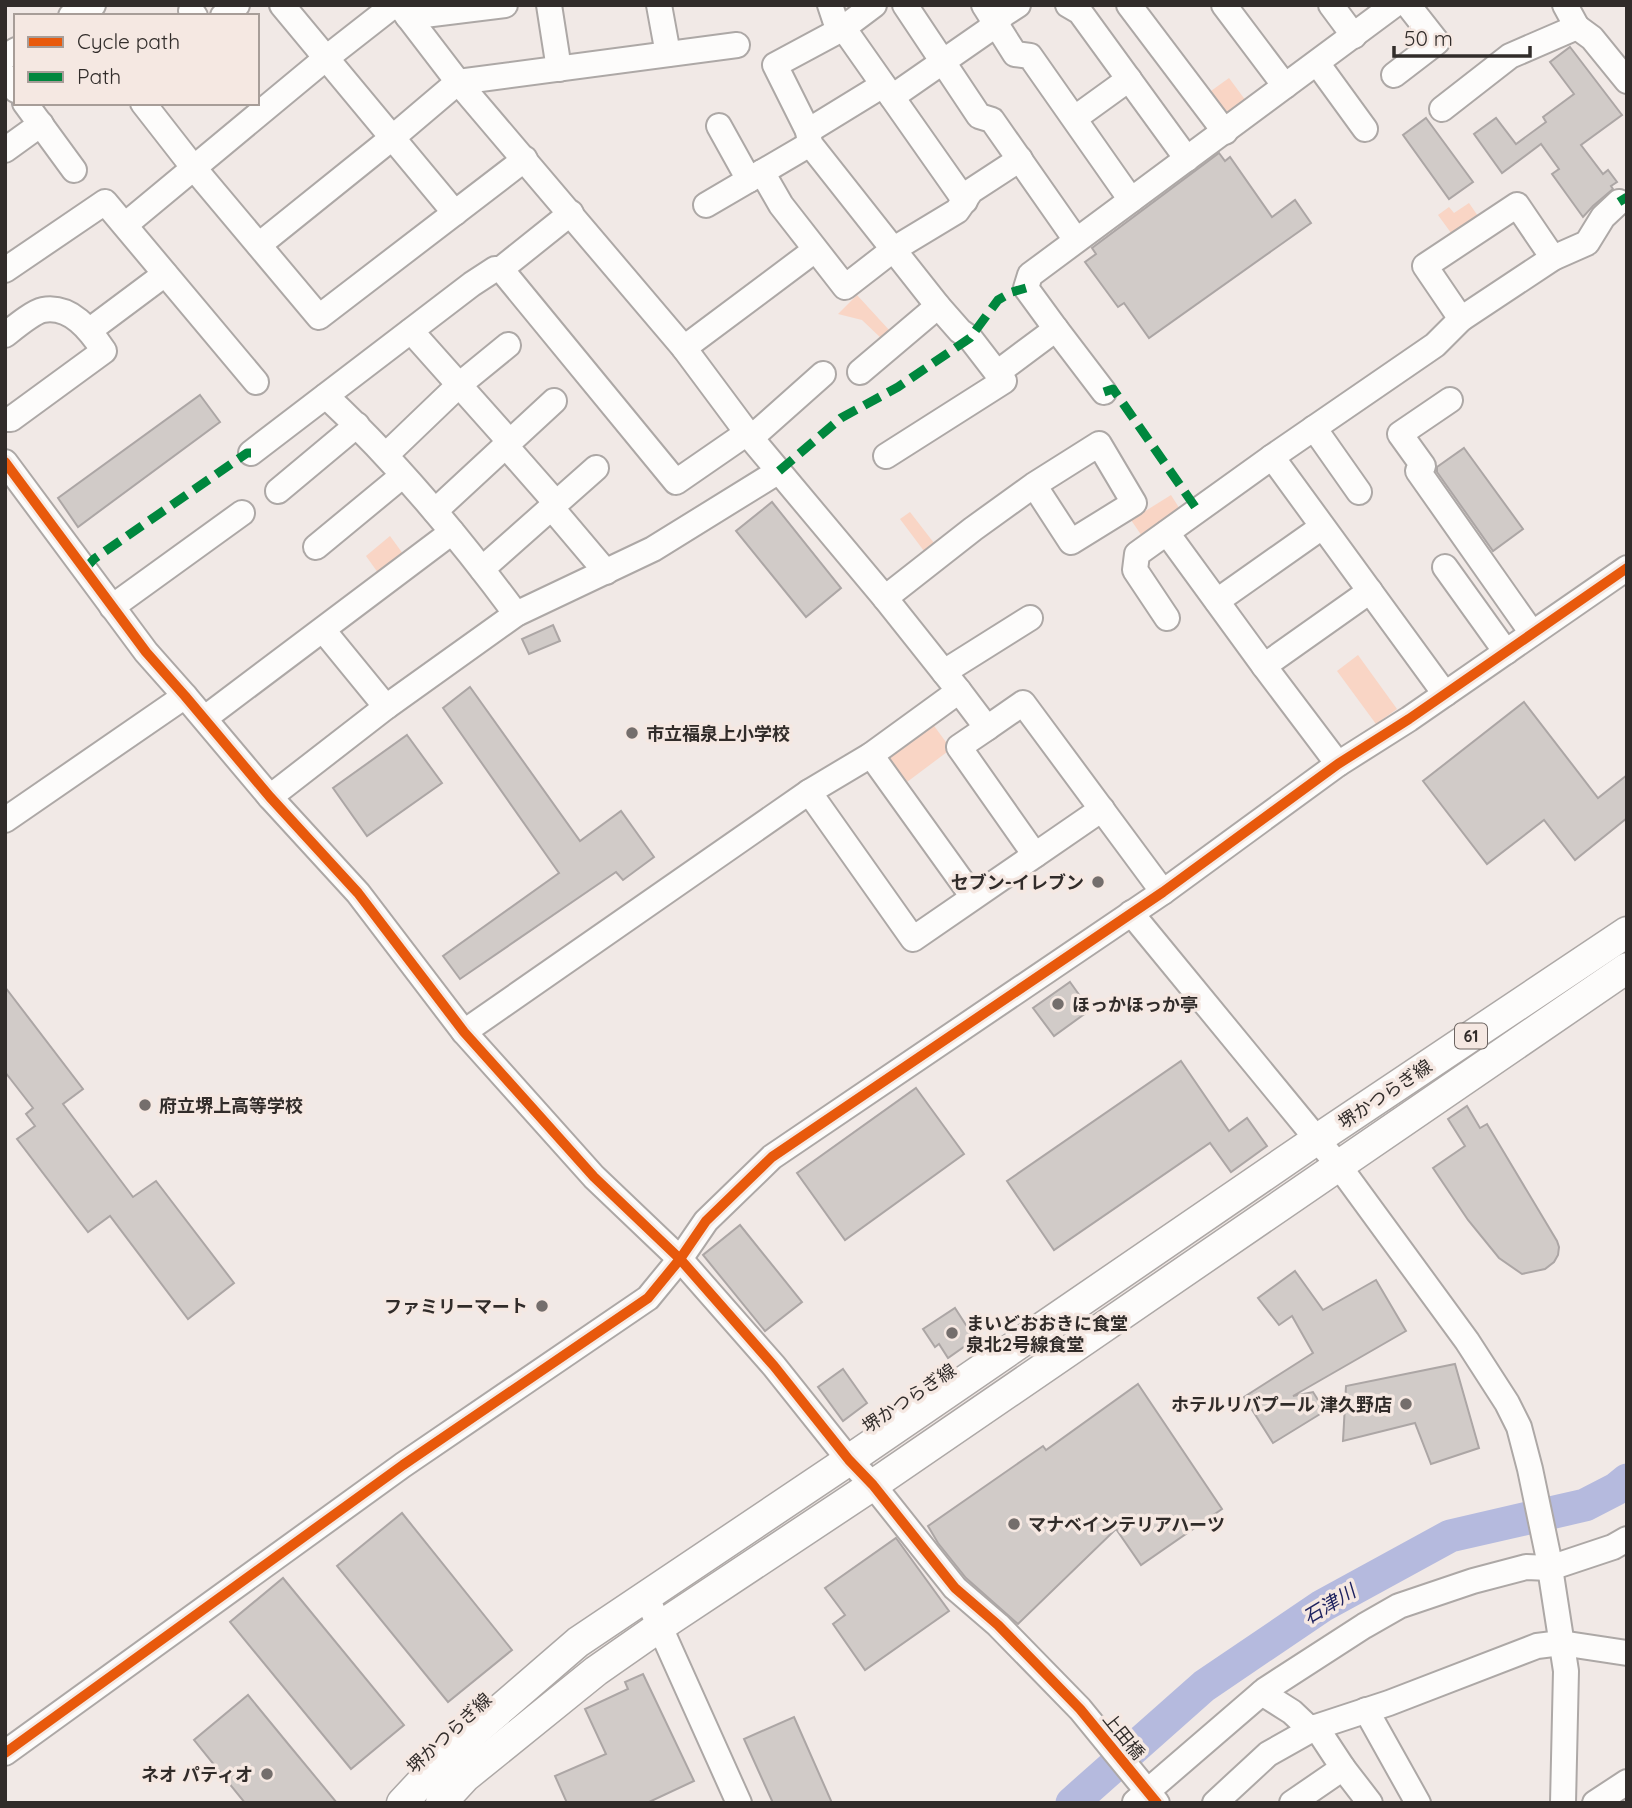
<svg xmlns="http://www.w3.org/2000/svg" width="1632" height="1808" font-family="Quicksand,'Noto Sans JP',sans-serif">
	<rect width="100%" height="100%" fill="#f1e9e6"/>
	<g fill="#f9d5c5">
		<path d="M1229 78 1249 105 1227 120 1204 96Z"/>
		<path d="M1469 203 1480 219 1454 237 1438 215 1449 207 1454 213Z"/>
		<path d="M857 295 890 331 882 339 862 320 838 314Z"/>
		<path d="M1171 495 1183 514 1144 539 1131 520Z"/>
		<path d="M910 512 934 543 924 551 900 519Z"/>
		<path d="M390 536 406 558 381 577 366 556Z"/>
		<path d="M1358 655 1397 709 1376 724 1337 671Z"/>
		<path d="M932 723 951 749 907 782 890 760 894 751Z"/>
	</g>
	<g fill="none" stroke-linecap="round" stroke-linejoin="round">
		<path stroke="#b5bade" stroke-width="33" d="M1072 1803 1204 1686 1322 1606 1450 1536 1585 1505 1616 1489 1627 1480"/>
	</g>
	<g fill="#d1cbc8" stroke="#aca6a5" stroke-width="2">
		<path d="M1570 47 1622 115 1581 145 1603 174 1608 170 1617 182 1611 186 1613 189 1593 206 1583 217 1552 174 1559 169 1541 144 1502 173 1474 134 1496 118 1516 144 1546 122 1543 117 1574 94 1550 62Z"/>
		<path d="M1426 118 1473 182 1449 199 1403 135Z"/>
		<path d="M1219 153 1225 161 1230 157 1272 217 1295 200 1311 223 1149 338 1124 303 1118 307 1085 262 1096 254 1092 248Z"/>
		<path d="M200 395 220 422 78 527 58 498Z"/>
		<path d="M1464 448 1523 529 1493 551 1437 472V467Z"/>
		<path d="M772 502 841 588 806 617 736 531Z"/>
		<path d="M553 625 560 641 529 654 522 639Z"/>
		<path d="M470 687 580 841 621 811 654 857 623 880 616 872 460 979 443 956 559 873 443 708Z"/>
		<path d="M1524 702 1598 798 1627 775V818L1575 860 1544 820 1487 864 1423 781Z"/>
		<path d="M407 735 442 783 367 836 333 788Z"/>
		<path d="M1070 982 1090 1010 1054 1036 1033 1008Z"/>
		<path d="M5 987 83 1089 63 1104 133 1197 156 1181 234 1283 188 1319 110 1216 88 1232 17 1139 35 1126 26 1114 33 1108 5 1072Z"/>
		<path d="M1181 1061 1229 1131 1247 1118 1267 1146 1231 1172 1210 1143 1054 1250 1007 1181Z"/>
		<path d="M916 1088 964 1154 845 1240 797 1173Z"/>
		<path d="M1467 1106 1480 1128 1487 1124 1557 1241 1559 1247 1558 1255 1554 1262 1545 1269 1522 1274 1499 1258 1468 1220 1433 1168 1465 1146 1448 1119Z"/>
		<path d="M740 1225 802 1302 765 1331 703 1255Z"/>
		<path d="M1295 1271 1323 1310 1376 1280 1406 1331 1293 1396 1313 1392 1325 1411 1273 1443 1244 1397 1313 1353 1292 1316 1279 1325 1258 1298Z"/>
		<path d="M955 1308 975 1339 948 1358 939 1344 935 1347 923 1329Z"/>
		<path d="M1455 1364 1479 1448 1431 1464 1415 1423 1343 1441 1346 1386Z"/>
		<path d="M843 1369 867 1403 843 1421 818 1387Z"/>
		<path d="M1138 1384 1222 1509 1141 1565 1116 1529 1018 1624 966 1578 938 1543 928 1526 1043 1446 1046 1450Z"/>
		<path d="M402 1513 512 1650 448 1702 337 1566Z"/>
		<path d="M896 1538 949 1611 865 1670 833 1624 845 1615 825 1588Z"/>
		<path d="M283 1578 404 1725 351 1769 230 1622Z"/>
		<path d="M643 1674 694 1781 647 1803H567L555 1776 606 1754 585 1709 628 1689 625 1682Z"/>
		<path d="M248 1695 289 1745 337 1803H245L194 1740Z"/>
		<path d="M794 1717 832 1803H773L744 1739Z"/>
	</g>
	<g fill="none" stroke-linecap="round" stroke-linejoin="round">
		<g stroke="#ada8a6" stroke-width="28">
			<g id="minor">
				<path d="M282 5 455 213"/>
				<path d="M399 5 458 82 684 348 751 438 885 598 959 691 871 755 809 792 464 1032"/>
				<path d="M549 5 559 69"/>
				<path d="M659 5 668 54"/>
				<path d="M830 5 835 20 849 36 965 201"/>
				<path d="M874 5 842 29 775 65 808 131 810 144 938 306 960 331 970 338 997 373"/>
				<path d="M905 5 979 116 992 120 1076 240"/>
				<path d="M984 5 1015 54 1030 56 1131 200"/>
				<path d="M1068 5 1080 12 1187 159"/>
				<path d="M1129 5 1225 132"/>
				<path d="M1224 5 1285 86"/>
				<path d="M1331 5 1354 36"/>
				<path d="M191 11 195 16"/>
				<path d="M71 16 93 5"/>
				<path d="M223 16 237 5"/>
				<path d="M408 17 505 5"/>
				<path d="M1577 27 1592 38 1627 81"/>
				<path d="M5 57 16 50"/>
				<path d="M1317 63 1365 129"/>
				<path d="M1394 75 1437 42 1408 5"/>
				<path d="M5 76 16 90"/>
				<path d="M892 97 987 31 1004 14 1018 5"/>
				<path d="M25 103 74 170"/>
				<path d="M143 103 193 167 319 317 525 159"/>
				<path d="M1442 109 1510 56 1577 27 1565 5"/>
				<path d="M1075 118 1129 79"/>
				<path d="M719 126 749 180"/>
				<path d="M808 131 883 85"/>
				<path d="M5 150 41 124"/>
				<path d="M762 172 781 205 845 287 894 249 957 211 971 191 1020 159"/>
				<path d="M706 205 810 144"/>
				<path d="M125 225 325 59 394 5"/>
				<path d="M259 245 392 138 458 82 737 45"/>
				<path d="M501 269 676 482 747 433"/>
				<path d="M5 270 105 202 256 382"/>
				<path d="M1461 319 1425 266 1517 205 1553 258"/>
				<path d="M1056 329 1104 392"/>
				<path d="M90 330 165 274"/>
				<path d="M411 331 509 441"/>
				<path d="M5 335C14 328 33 312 43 310 71 305 90 330 104 351L11 419H5"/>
				<path d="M684 348 815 250"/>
				<path d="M860 372 938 306"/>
				<path d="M326 396C397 462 459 537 516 614"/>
				<path d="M1450 400 1400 434 1423 466 1418 471 1532 633"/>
				<path d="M1314 428 1359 492"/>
				<path d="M751 438 823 374"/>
				<path d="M505 445 556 503"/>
				<path d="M251 453 472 284 495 269H501L571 213"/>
				<path d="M386 455 459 385 508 345"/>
				<path d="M886 456 1004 381 997 373 1056 329 1026 288 1030 275 1394 5"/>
				<path d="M1272 457 1445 694"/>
				<path d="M5 462 146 652 185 696 270 797 358 893 464 1032 594 1177 680 1259 774 1366 849 1460 873 1485 955 1588 998 1625 1080 1709 1157 1803"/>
				<path d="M278 491 357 425"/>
				<path d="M551 507 606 572"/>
				<path d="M435 511 554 401"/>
				<path d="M1167 533 1264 666 1338 764"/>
				<path d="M316 547 402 476"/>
				<path d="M1445 567 1506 652"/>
				<path d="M482 569 596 468"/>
				<path d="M885 598 973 529 1034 485 1099 444 1134 503 1071 542 1034 485"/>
				<path d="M1217 601 1322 527"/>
				<path d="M112 607 242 513"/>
				<path d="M1167 618 1135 570 1137 554 1272 457 1435 345 1461 319 1553 258 1587 243 1603 217 1619 202"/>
				<path d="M323 630 386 707"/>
				<path d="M1264 666 1370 591"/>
				<path d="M944 672 1030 618"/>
				<path d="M959 691 987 728 1023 703 1163 892"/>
				<path d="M205 718 452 532"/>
				<path d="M987 728 959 747 1035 855"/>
				<path d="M871 755 973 897"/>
				<path d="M809 792 913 939 1102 809"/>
				<path d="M270 797 386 707 516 614 653 549 779 471"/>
				<path d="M5 820 185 696"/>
				<path d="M1131 913 1339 1166 1467 1341 1507 1403 1519 1427 1530 1469 1548 1555 1566 1671 1563 1803"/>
				<path d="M646 1596 739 1803"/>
				<path d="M1262 1693 1292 1712 1311 1730"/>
				<path d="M1366 1710 1418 1803"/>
				<path d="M5 1753 403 1465 648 1298 680 1259 706 1221 772 1157 1163 892 1338 764 1409 719 1627 568"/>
				<path d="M1343 1768 1370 1803"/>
				<path d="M1135 1802 1265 1690 1364 1626 1399 1606 1473 1581 1526 1567 1550 1568 1613 1547 1627 1539"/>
				<path d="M1215 1803 1268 1754 1316 1727 1389 1703 1537 1646 1561 1643 1627 1653"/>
				<path d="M1292 1803 1343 1768 1316 1727"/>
				<path d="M1595 1803 1627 1782"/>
			</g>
		</g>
		<g stroke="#ada8a6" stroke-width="33">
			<g id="major">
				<path d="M402 1803 445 1757 578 1642 849 1460 1316 1140 1627 932"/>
				<path d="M441 1803 465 1777 596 1671 659 1627 873 1485 1627 968"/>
			</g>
		</g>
		<use href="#minor" stroke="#fdfcfb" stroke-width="24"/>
		<use href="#major" stroke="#fdfcfb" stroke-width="30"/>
		<g stroke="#00873e" stroke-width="9" stroke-dasharray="18 9" stroke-linecap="butt">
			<path d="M1619 202 1627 197"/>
			<path d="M1104 392 1113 389 1198 511"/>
			<path d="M779 471 841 418 898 387 970 338 998 300 1012 292 1026 288"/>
			<path d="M85 569 94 559 247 453H251"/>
		</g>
		<g stroke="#f5e8e2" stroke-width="15">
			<g id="cycleway">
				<path d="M5 462 146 652 185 696 270 797 358 893 464 1032 594 1177 680 1259 774 1366 849 1460 873 1485 955 1588 998 1625 1080 1709 1157 1803"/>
				<path d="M5 1753 403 1465 648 1298 680 1259 706 1221 772 1157 1163 892 1338 764 1409 719 1627 568"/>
			</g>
		</g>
		<use href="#cycleway" stroke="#e8590c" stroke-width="10"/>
	</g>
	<g fill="#746e6c" stroke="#f5e8e2" stroke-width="2.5">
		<circle cx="632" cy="733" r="7"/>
		<circle cx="1098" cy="882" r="7"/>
		<circle cx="1058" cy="1004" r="7"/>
		<circle cx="145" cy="1105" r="7"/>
		<circle cx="542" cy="1306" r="7"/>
		<circle cx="952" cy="1333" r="7"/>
		<circle cx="1406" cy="1404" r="7"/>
		<circle cx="1014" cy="1524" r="7"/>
		<circle cx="267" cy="1774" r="7"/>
	</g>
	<g text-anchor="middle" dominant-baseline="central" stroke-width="7" stroke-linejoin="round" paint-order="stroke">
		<rect fill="#f5e8e2" stroke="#6c6461" stroke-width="2" x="1455" y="1023.5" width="32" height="25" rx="5"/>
		<g font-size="16" font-weight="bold" fill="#312c2a">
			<text x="1471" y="1036">61</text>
		</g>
		<g font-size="18" font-weight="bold" fill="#312c2a" stroke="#f5e8e2" text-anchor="start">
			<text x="646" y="733">市立福泉上小学校</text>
			<text x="1084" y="882" text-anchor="end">セブン-イレブン</text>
			<text x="1072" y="1004">ほっかほっか亭</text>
			<text x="159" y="1105">府立堺上高等学校</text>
			<text x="528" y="1306" text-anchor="end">ファミリーマート</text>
			<text x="966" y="1323">まいどおおきに食堂<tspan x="966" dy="21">泉北2号線食堂</tspan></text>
			<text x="1392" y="1404" text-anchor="end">ホテルリバプール 津久野店</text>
			<text x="1028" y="1524">マナベインテリアハーツ</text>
			<text x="253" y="1774" text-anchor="end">ネオ パティオ</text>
		</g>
		<g font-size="18" fill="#312c2a" stroke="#f5e8e2">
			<text transform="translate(1385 1094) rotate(-34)">堺かつらぎ線</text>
			<text transform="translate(909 1398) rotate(-34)">堺かつらぎ線</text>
			<text transform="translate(449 1733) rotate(-43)">堺かつらぎ線</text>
			<text transform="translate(1124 1736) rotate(51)">上田橋</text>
		</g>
		<g font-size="19" font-style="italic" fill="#1f2360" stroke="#f5e8e2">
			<text transform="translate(1329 1604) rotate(-31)">石津川</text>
		</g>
	</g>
	<rect width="1632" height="1808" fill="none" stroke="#312c2a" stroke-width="14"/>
	<rect x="14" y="14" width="245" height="91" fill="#f5e8e2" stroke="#a79d98" stroke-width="2"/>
	<rect x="28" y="37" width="35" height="10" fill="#e8590c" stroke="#a79d98" stroke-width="2"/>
	<text x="77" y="49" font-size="21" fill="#312c2a">Cycle path</text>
	<rect x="28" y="72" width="35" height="10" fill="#00873e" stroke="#a79d98" stroke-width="2"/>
	<text x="77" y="84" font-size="21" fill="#312c2a">Path</text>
	<path d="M1394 46v10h136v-10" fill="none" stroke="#312c2a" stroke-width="3.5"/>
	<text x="1404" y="46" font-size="21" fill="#312c2a" stroke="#f5e8e2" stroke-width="5" paint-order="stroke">50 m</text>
</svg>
